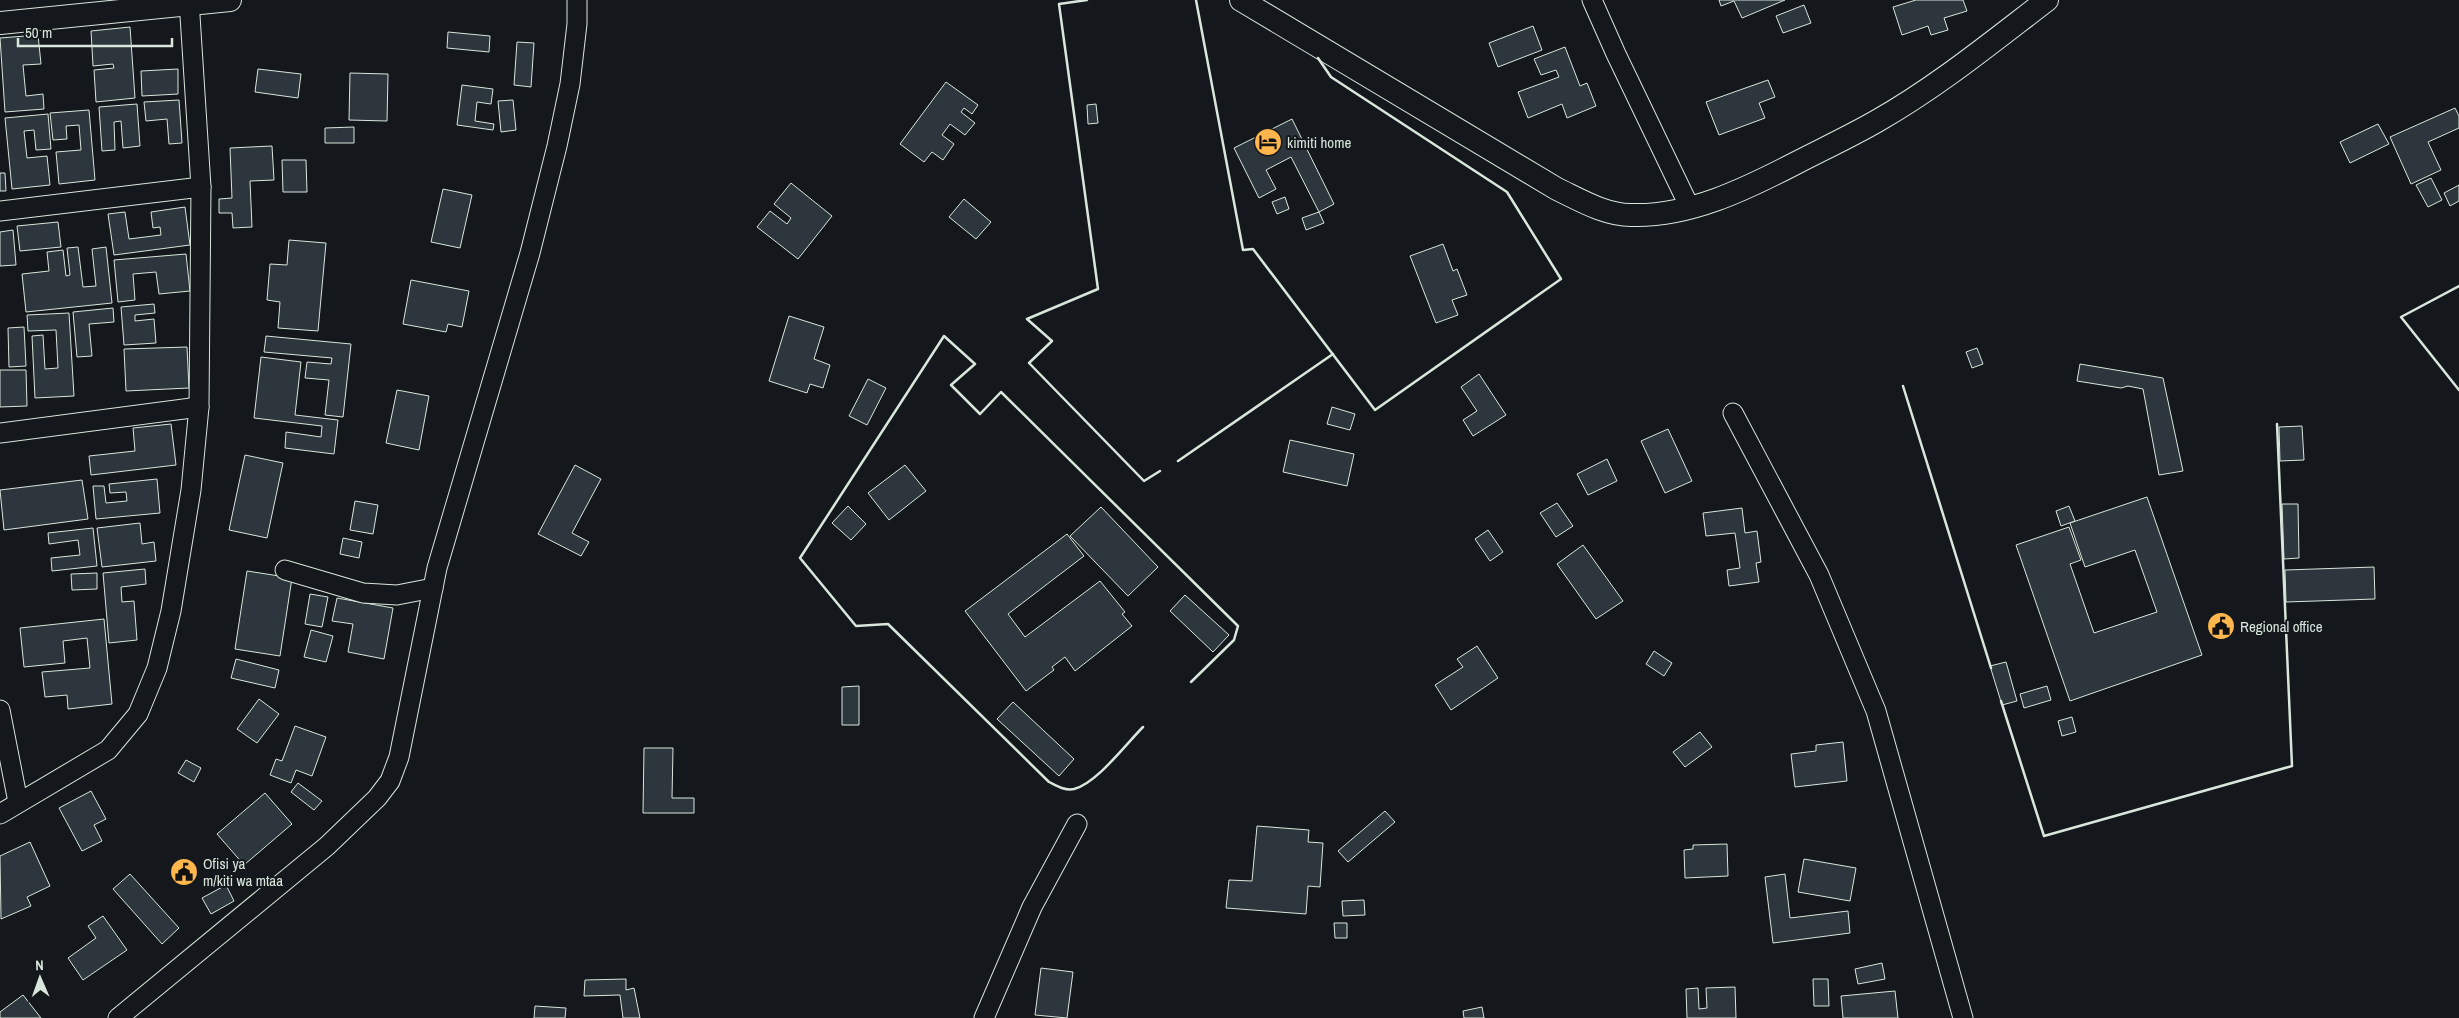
<svg xmlns="http://www.w3.org/2000/svg" width="2459" height="1018" font-family="'Archivo Narrow',sans-serif">
	<rect width="100%" height="100%" fill="#14181c"/>
	<g fill="#2c363c" stroke="#d8e6dc">
		<path d="M1719 0H1785L1742 18 1734 1 1721 6Z"/>
		<path d="M1916 0H1963L1967 11 1944 18 1948 30 1931 35 1928 26 1902 35 1893 7Z"/>
		<path d="M1804 5 1811 23 1783 33 1776 16Z"/>
		<path d="M1533 26 1542 50 1498 67 1489 43Z"/>
		<path d="M130 27 135 98 96 102 94 70 114 68 113 64 93 66 91 31Z"/>
		<path d="M448 32 490 36 489 52 447 48Z"/>
		<path d="M38 35 41 64 23 65 26 96 43 94 44 109 5 112 0 38Z"/>
		<path d="M517 42 534 43 531 87 514 85Z"/>
		<path d="M1565 47 1580 86 1587 83 1596 106 1567 118 1562 104 1528 118 1518 92 1559 77 1556 70 1541 75 1534 59Z"/>
		<path d="M178 69V94L142 96 141 71Z"/>
		<path d="M258 69 301 74 298 98 255 92Z"/>
		<path d="M350 73 388 74 387 121 349 120Z"/>
		<path d="M1768 80 1775 97 1759 103 1765 118 1719 135 1706 102Z"/>
		<path d="M946 82 978 105 972 114 964 108 961 112 975 123 965 135 950 124 942 135 954 144 943 160 932 152 924 162 900 144Z"/>
		<path d="M462 85 493 89 491 104 477 102 475 121 494 124 493 130 457 125Z"/>
		<path d="M179 100 182 143 169 144 167 119 146 121 144 102Z"/>
		<path d="M513 100 516 130 501 132 498 101Z"/>
		<path d="M137 104 140 146 123 148 121 121 114 122 115 150 102 151 99 107Z"/>
		<path d="M1096 104 1098 123 1088 124 1087 105Z"/>
		<path d="M2455 108 2459 116V128L2428 142 2441 170 2411 184 2390 137Z"/>
		<path d="M89 110 95 180 59 184 56 152 81 150 79 125 66 126 67 139 53 140 50 113Z"/>
		<path d="M48 114 51 149 36 150 34 130 24 131 27 158 47 156 50 185 12 189 5 118Z"/>
		<path d="M1292 119 1334 204 1319 212 1291 157 1266 170 1276 189 1259 198 1234 148Z"/>
		<path d="M2378 124 2389 144 2350 163 2340 142Z"/>
		<path d="M354 127V143H325V128Z"/>
		<path d="M272 146 274 180 250 181 252 227 233 228 232 213H219V199L232 198 230 148Z"/>
		<path d="M282 160H306L307 192H283Z"/>
		<path d="M0 173H5L6 191H0Z"/>
		<path d="M2431 178 2442 200 2428 207 2416 185Z"/>
		<path d="M791 183 832 216 798 259 757 227 770 211 787 224 791 218 774 204Z"/>
		<path d="M2459 185V201L2450 206 2444 193Z"/>
		<path d="M443 189 472 195 460 248 431 242Z"/>
		<path d="M1285 197 1289 209 1277 214 1272 202Z"/>
		<path d="M964 199 991 222 976 239 949 217Z"/>
		<path d="M185 207 190 245 114 255 108 214 125 212 129 239 161 235 160 227 153 228 151 212Z"/>
		<path d="M1319 212 1324 223 1306 230 1302 218Z"/>
		<path d="M58 222 61 247 20 251 17 226Z"/>
		<path d="M13 230 16 265 0 266V232Z"/>
		<path d="M289 240 326 243 318 331 278 328 280 302 267 300 270 264 287 265Z"/>
		<path d="M1443 244 1453 271 1457 269 1467 295 1452 300 1458 315 1436 323 1410 256Z"/>
		<path d="M78 247 83 287 96 286 92 249 106 247 112 303 26 312 22 274 49 271 47 252 63 250 66 276 70 275 67 248Z"/>
		<path d="M186 254 190 291 159 294 156 272 133 274 135 300 118 302 114 260Z"/>
		<path d="M411 280 469 291 462 327 448 324 446 332 403 324Z"/>
		<path d="M154 304 155 313 135 315V321L154 319 156 343 124 345 121 307Z"/>
		<path d="M113 308 114 322 89 324 92 356 77 357 73 312Z"/>
		<path d="M69 313 74 396 35 398 32 336 43 335 45 369 58 368 56 330 28 331 27 315Z"/>
		<path d="M789 316 824 327 814 359 830 365 823 388 810 384 807 393 769 381Z"/>
		<path d="M24 327 26 366 9 367 8 328Z"/>
		<path d="M266 336 351 344 343 417 325 415 329 380 305 378 307 362 331 364 332 358 264 352Z"/>
		<path d="M187 347 189 388 126 391 124 349Z"/>
		<path d="M1977 348 1983 364 1972 368 1966 352Z"/>
		<path d="M261 357 301 362 295 415 338 420 334 454 285 448 286 432 321 437 322 426 254 418Z"/>
		<path d="M2080 364 2163 378 2183 471 2159 475 2143 389 2128 386 2121 388 2077 381Z"/>
		<path d="M0 370H26L27 406 0 407Z"/>
		<path d="M1479 374 1506 415 1473 436 1463 420 1477 411 1461 387Z"/>
		<path d="M868 379 886 388 867 425 849 416Z"/>
		<path d="M397 390 429 396 419 450 386 443Z"/>
		<path d="M1332 407 1355 414 1350 430 1327 424Z"/>
		<path d="M171 424 176 465 91 475 89 456 135 451 133 428Z"/>
		<path d="M2302 426 2304 460 2280 461 2279 427Z"/>
		<path d="M1668 429 1692 481 1665 493 1641 441Z"/>
		<path d="M1290 440 1354 454 1347 486 1283 472Z"/>
		<path d="M245 455 283 463 267 538 229 530Z"/>
		<path d="M1607 459 1617 481 1588 495 1577 474Z"/>
		<path d="M575 465 601 479 572 533 589 542 581 556 538 534Z"/>
		<path d="M905 465 926 491 889 520 868 493Z"/>
		<path d="M157 479 160 513 96 519 93 486H104L106 503 127 501 126 492 110 493 109 484Z"/>
		<path d="M82 480 88 519 4 530 0 490Z"/>
		<path d="M2147 497 2202 655 2070 701 2016 545 2069 527 2081 560 2070 564 2094 633 2157 612 2135 550 2085 567 2070 523Z"/>
		<path d="M355 501 378 505 373 534 350 530Z"/>
		<path d="M1557 503 1573 526 1556 537 1540 513Z"/>
		<path d="M2282 504H2298L2299 558 2284 559Z"/>
		<path d="M848 506 866 524 851 540 832 523Z"/>
		<path d="M2069 506 2075 521 2061 526 2056 511Z"/>
		<path d="M1101 507 1158 567 1128 596 1070 536Z"/>
		<path d="M1742 508 1745 533 1757 531 1761 562 1756 563 1759 582 1729 586 1727 570 1740 568 1735 533 1706 536 1703 513Z"/>
		<path d="M140 523 142 544 154 542 156 561 102 567 97 528Z"/>
		<path d="M93 528 97 566 52 571 51 558 80 555 78 540 49 544 48 533Z"/>
		<path d="M1488 530 1503 552 1490 561 1475 539Z"/>
		<path d="M1067 534 1084 556 1008 614 1025 637 1100 581 1125 612 1122 614 1132 626 1075 671 1065 657 1052 667 1054 670 1026 691 965 611Z"/>
		<path d="M343 538 362 542 359 558 340 554Z"/>
		<path d="M1583 545 1623 601 1596 619 1557 564Z"/>
		<path d="M2374 567 2375 599 2286 602 2285 570Z"/>
		<path d="M145 569 146 584 121 587 122 602 134 601 137 640 109 643 103 573Z"/>
		<path d="M247 571 292 578 280 656 235 649Z"/>
		<path d="M97 573V589L72 590 71 574Z"/>
		<path d="M310 594 328 597 322 627 305 624Z"/>
		<path d="M1185 595 1229 635 1213 652 1170 611Z"/>
		<path d="M337 598 393 608 384 659 348 652 353 624 332 621Z"/>
		<path d="M104 619 112 704 68 709 67 695 45 697 42 672 90 668 87 638 63 641 65 663 24 667 20 628Z"/>
		<path d="M311 630 333 636 326 662 304 657Z"/>
		<path d="M1477 646 1498 678 1451 710 1435 685 1463 667 1457 659Z"/>
		<path d="M1654 651 1672 663 1664 676 1646 664Z"/>
		<path d="M236 659 279 670 275 688 231 678Z"/>
		<path d="M2006 662 2017 701 2002 705 1990 666Z"/>
		<path d="M859 686V725H842V687Z"/>
		<path d="M2047 686 2051 700 2024 708 2020 694Z"/>
		<path d="M259 699 279 714 257 743 237 729Z"/>
		<path d="M1013 702 1074 759 1059 776 997 719Z"/>
		<path d="M2072 717 2076 732 2062 736 2058 721Z"/>
		<path d="M295 726 326 737 312 776 296 770 291 783 270 775 276 759 282 761Z"/>
		<path d="M1700 732 1712 747 1685 767 1673 752Z"/>
		<path d="M1843 742 1847 781 1795 787 1791 754 1816 751V745Z"/>
		<path d="M644 748H673L672 798H694V813H643Z"/>
		<path d="M186 760 201 768 194 782 178 773Z"/>
		<path d="M298 783 322 801 314 810 291 792Z"/>
		<path d="M91 791 106 819 94 825 102 841 82 851 59 808Z"/>
		<path d="M265 793 292 824 244 865 217 834Z"/>
		<path d="M1385 811 1395 822 1348 862 1338 851Z"/>
		<path d="M1257 826 1309 830 1308 842 1323 843 1320 887 1308 886 1306 914 1226 908 1229 880 1252 881Z"/>
		<path d="M30 842 50 886 27 897 31 906 1 919 0 856Z"/>
		<path d="M1727 844 1728 876 1685 878 1684 850 1693 849V845Z"/>
		<path d="M1804 859 1856 868 1850 901 1798 892Z"/>
		<path d="M130 874 179 928 162 944 113 889Z"/>
		<path d="M1785 874 1790 918 1848 911 1850 933 1773 943 1765 877Z"/>
		<path d="M226 885 234 901 211 914 202 898Z"/>
		<path d="M1364 900 1365 915 1343 916 1342 901Z"/>
		<path d="M103 916 127 950 83 980 68 958 96 938 88 926Z"/>
		<path d="M1334 923H1347V938H1335Z"/>
		<path d="M1882 963 1885 979 1858 984 1855 969Z"/>
		<path d="M1041 968 1073 972 1067 1018 1035 1015Z"/>
		<path d="M626 979V990L634 988 640 1018H623L620 995 584 996 585 980Z"/>
		<path d="M1813 979H1828L1829 1006H1814Z"/>
		<path d="M1735 987 1736 1018H1687L1686 989 1698 988 1699 1009 1707 1008 1706 988Z"/>
		<path d="M1895 991 1898 1018H1843L1841 996Z"/>
		<path d="M23 995 41 1018H0V1012Z"/>
		<path d="M535 1006 566 1008 565 1018H534Z"/>
		<path d="M1482 1007 1484 1018H1464L1463 1011Z"/>
	</g>
	<g fill="none" stroke-linecap="round" stroke-linejoin="round">
		<g stroke="#d8e6dc" stroke-width="21">
			<g id="minor">
				<path d="M1592 0 1616 54 1690 208"/>
				<path d="M0 211 201 187"/>
				<path d="M1733 413 1819 575 1876 711 1963 1018"/>
				<path d="M0 433 199 407"/>
				<path d="M285 570 363 593 397 595 433 588"/>
				<path d="M0 710 18 802"/>
				<path d="M0 814 108 750 138 714 157 668 171 611 191 490 199 407 201 187 189 0"/>
				<path d="M118 1018 327 846 377 798 390 781 399 757 437 568 530 253 557 146 570 84 577 24V0"/>
				<path d="M984 1018 1032 907 1077 824"/>
			</g>
		</g>
		<g stroke="#d8e6dc" stroke-width="24">
			<g id="tertiary">
				<path d="M1241 0 1557 189C1580 200 1605 215 1631 215 1689 217 1746 189 1796 163 1823 149 1851 136 1877 121 1937 87 1992 42 2047 0"/>
				<path d="M0 23 230 0"/>
			</g>
		</g>
		<use href="#minor" stroke="#14181c" stroke-width="19"/>
		<use href="#tertiary" stroke="#14181c" stroke-width="22"/>
		<g stroke="#d8e6dc" stroke-width="2.5">
			<path d="M1087 0 1059 4 1098 289 1027 319 1052 341 1029 363 1144 481 1160 471"/>
			<path d="M1196 0 1243 250 1253 249 1375 410 1561 279 1507 192 1331 77 1318 58"/>
			<path d="M2459 286 2401 317 2459 390"/>
			<path d="M1903 386 1991 668"/>
			<path d="M1178 461 1333 354"/>
			<path d="M2001 701 2044 836 2292 766 2277 424"/>
			<path d="M1143 727C1126 744 1097 783 1074 789 1065 791 1057 786 1049 782L888 624 856 626 800 558 944 336 975 364 951 385 980 414 1001 392 1238 626 1234 640 1191 682"/>
		</g>
	</g>
	<defs>
		<g id="hotel-disc" transform="scale(1.4375)"><circle r="9.5" fill="#ffb74d" stroke="#14181c"/><path d="M-6-4.5h1.5V1H6V5H4.5V3h-9V5H-6ZM-4 0a1.8 1.8 0 1 1 3.6 0ZM.5 0V-2.5h3Q6-2.5 6 0Z" fill="#111"/></g>
		<g id="civic-disc" transform="scale(1.4375)"><circle r="9.5" fill="#ffb74d" stroke="#14181c"/><path d="M-.6-6.5H3V-4.5H.6V-3L4-1V1h2V6H-6V1h2V-1L-.6-3ZM-1.2 2.5V6h2.4V2.5Z" fill="#111"/></g>
	</defs>
	<g fill-rule="evenodd">
		<use href="#hotel-disc" x="1268" y="142"/>
		<use href="#civic-disc" x="2221" y="626"/>
		<use href="#civic-disc" x="184" y="872"/>
	</g>
	<g text-anchor="middle" dominant-baseline="central" stroke-width="4" stroke-linejoin="round" paint-order="stroke">
		<g font-size="15" fill="#d8e6dc" stroke="#14181c" text-anchor="start">
			<text x="1287" y="142">kimiti home</text>
			<text x="2240" y="626">Regional office</text>
			<text x="203" y="863">Ofisi ya<tspan x="203" dy="17">m/kiti wa mtaa</tspan></text>
		</g>
	</g>
	<g transform="translate(40 978) rotate(358)" stroke="#14181c" stroke-width="4" paint-order="stroke">
	<path d="M0-4L9 19L0 12L-9 19Z" fill="#d8e6dc"/>
	<text y="-8" font-size="14" font-weight="bold" text-anchor="middle" fill="#d8e6dc">N</text>
	</g>
	<path d="M18 38v8h154v-8" fill="none" stroke="#d8e6dc" stroke-width="2.5"/>
	<text x="25" y="38" font-size="15" fill="#d8e6dc" stroke="#14181c" stroke-width="4" paint-order="stroke">50 m</text>
</svg>
